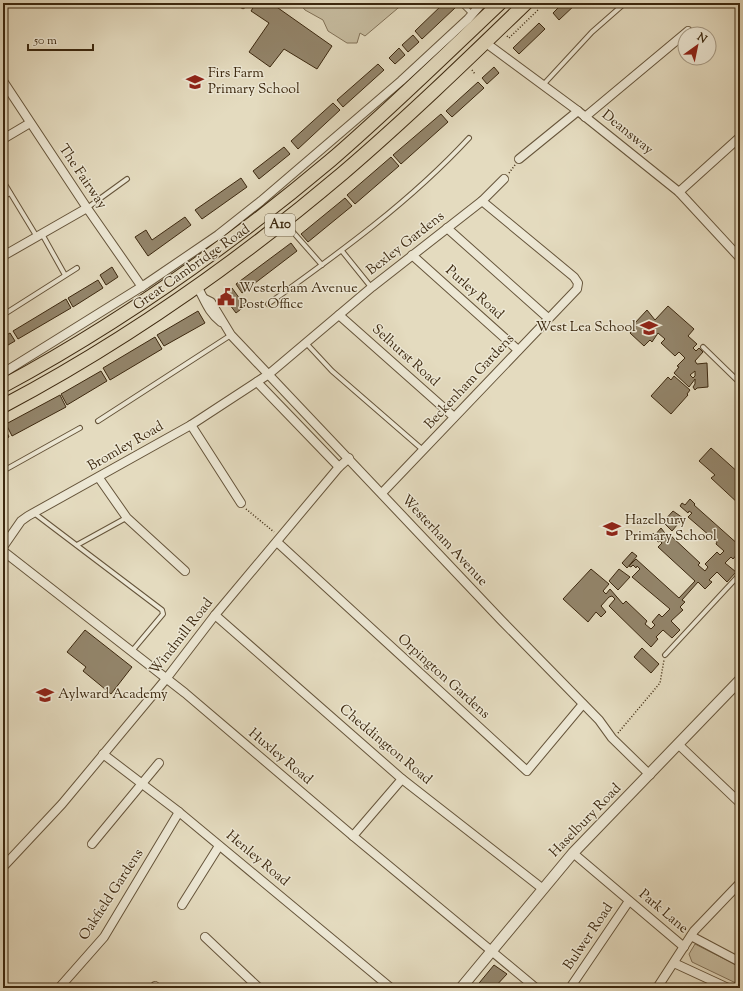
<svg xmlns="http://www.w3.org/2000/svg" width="743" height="991" font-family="'Sorts Mill Goudy',serif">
	<rect width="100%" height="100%" fill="#e4dbbf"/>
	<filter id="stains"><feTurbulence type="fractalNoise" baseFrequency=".005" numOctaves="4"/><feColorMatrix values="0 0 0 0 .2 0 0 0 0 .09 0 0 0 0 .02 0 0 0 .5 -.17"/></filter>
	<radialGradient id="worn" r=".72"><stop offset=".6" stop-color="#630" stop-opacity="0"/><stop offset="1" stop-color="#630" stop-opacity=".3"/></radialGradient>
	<g fill="#c7bda1" stroke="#827258">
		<path d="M299 3H404L365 36 360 33 357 43H347L328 31 323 20 305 10Z"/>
		<path d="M695 944 740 967V985L692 962 689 954Z"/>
	</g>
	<g fill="#93856b" stroke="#3c280f" fill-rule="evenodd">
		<path d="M256 3H271L332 46 317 69 284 49 270 67 249 52 269 23 251 11Z"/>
		<path d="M444 3H453L456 7 422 39 415 31Z"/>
		<path d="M563 3H577L559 20 553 13Z"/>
		<path d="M539 23 545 29 519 54 513 48Z"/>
		<path d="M413 35 419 42 408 52 402 45Z"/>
		<path d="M399 48 405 55 395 64 389 58Z"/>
		<path d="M378 64 384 70 343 107 337 100Z"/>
		<path d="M494 67 499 73 487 84 482 78Z"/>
		<path d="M478 82 484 88 452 117 446 111Z"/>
		<path d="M333 103 340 110 298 149 291 141Z"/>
		<path d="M441 114 448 122 401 164 393 155Z"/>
		<path d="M284 147 290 154 259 179 253 171Z"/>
		<path d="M391 157 399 166 355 204 347 195Z"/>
		<path d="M241 178 247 187 202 219 195 210Z"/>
		<path d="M345 198 352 206 308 242 301 234Z"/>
		<path d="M185 217 191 225 148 256 135 237 146 230 152 240Z"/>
		<path d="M291 243 297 251 242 293 236 284Z"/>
		<path d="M112 267 118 277 106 285 100 275Z"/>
		<path d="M98 280 103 288 73 307 68 298Z"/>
		<path d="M232 288 245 306 236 313 227 301 224 303 220 297Z"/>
		<path d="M66 299 71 308 18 339 13 331Z"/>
		<path d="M668 306 694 329 688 336 697 344 693 348 696 351 699 348 703 352 695 361 697 364 707 363 708 387 697 388 695 390 693 387 695 384V379L689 387 674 373 679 367 677 366 685 358 679 352 675 356 661 343 665 339 658 333 652 342 650 340 644 346 630 333 636 326 634 324 647 310 655 320ZM695 371V376L693 378 690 375Z"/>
		<path d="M198 311 205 323 164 346 157 335Z"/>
		<path d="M10 333 15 341 3 348V337Z"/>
		<path d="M155 337 162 349 110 380 103 368Z"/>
		<path d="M101 371 107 381 67 405 61 394Z"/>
		<path d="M674 376 690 390 687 394 688 395 671 414 651 396 668 377 671 380Z"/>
		<path d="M60 395 66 407 12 436 6 424Z"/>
		<path d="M4 426 9 437 3 440V427Z"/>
		<path d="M711 448 740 474V505L711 478 715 475 699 461Z"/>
		<path d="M690 499 695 504 694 505 740 546 739 550 740 551 733 559 731 557 725 563 736 572 727 582 717 572 709 580 712 582 705 589 698 582 682 600 685 602 680 607 683 610 671 621 680 630 672 638 663 630 656 637 658 639 651 647 609 606 615 599 612 596 609 597 601 606 606 612 601 617 596 612 588 622 563 599 591 569 609 584 603 591 606 594 610 589 623 604 626 601 647 621 645 624 651 629 655 625 652 622 659 614 662 617 670 609 632 577 640 569 637 566 636 568 633 565 631 567 629 566 636 559 679 598 695 581 658 547 662 543 660 541 658 542 651 535 653 533 655 535 661 528 668 537 670 535 700 563 698 565 705 571 708 567 705 564 717 552 720 555 724 551 716 544 717 542 688 517 692 513 689 511 688 513 680 506 682 503 685 505Z"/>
		<path d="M673 511 683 518 672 531 663 522Z"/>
		<path d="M632 552 637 556 627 568 622 563Z"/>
		<path d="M619 569 630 577 618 590 609 581Z"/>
		<path d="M85 630 132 667 111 694 83 671 86 667 67 652Z"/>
		<path d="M642 648 659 664 651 673 634 657Z"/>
		<path d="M494 965 507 974 494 988H475Z"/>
	</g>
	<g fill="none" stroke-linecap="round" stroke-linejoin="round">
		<g stroke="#66553b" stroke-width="6">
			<g id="service">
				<path d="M239 3 243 6"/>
				<path d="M461 3 472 14"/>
				<path d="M543 85 592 32 625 3"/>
				<path d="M3 181 37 237"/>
				<path d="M3 197 10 193"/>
				<path d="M87 208 127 179"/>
				<path d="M285 223 322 265"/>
				<path d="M42 234 65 275"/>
				<path d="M342 251 371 287"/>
				<path d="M268 304C339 253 410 202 469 138"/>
				<path d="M3 315 77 268"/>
				<path d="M306 343 332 371 423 450"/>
				<path d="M703 347 740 383"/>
				<path d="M98 421 231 335"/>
				<path d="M3 471 80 428"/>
				<path d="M34 513 162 610 163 614 132 651"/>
				<path d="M77 545 126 518"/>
				<path d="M665 655 740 574"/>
			</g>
		</g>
		<g stroke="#66553b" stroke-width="10">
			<g id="minor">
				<path d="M486 43 578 111 679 192 740 258"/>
				<path d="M3 81 87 208 142 287"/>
				<path d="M585 117 688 31"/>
				<path d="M3 139 30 123"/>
				<path d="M519 159 578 111"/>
				<path d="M679 192 740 137"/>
				<path d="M447 228 548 318"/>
				<path d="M412 255 518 350"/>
				<path d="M3 256 87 208"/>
				<path d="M197 286C205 300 208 312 221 322"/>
				<path d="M205 299 211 302 231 335 501 620 599 720 612 738 650 775"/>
				<path d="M339 315 454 417"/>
				<path d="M3 373 146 284 218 235 261 201 401 81 468 19 482 3"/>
				<path d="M257 382 339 467"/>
				<path d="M191 425 241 503"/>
				<path d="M99 478 127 518 185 571"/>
				<path d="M382 493 577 289 578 283 574 277 482 201"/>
				<path d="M277 542 527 771 583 704"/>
				<path d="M3 547 21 521 28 516 191 425 269 374 372 287 482 201 504 179"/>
				<path d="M3 551 185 693 353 836 536 988"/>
				<path d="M215 615 402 779 543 889"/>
				<path d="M679 745 740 803"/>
				<path d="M103 754 179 812 391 988"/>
				<path d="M353 836 402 779"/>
				<path d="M92 844 159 763"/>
				<path d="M573 853 684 947"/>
				<path d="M3 867 62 804 166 679 215 615 339 467 349 458"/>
				<path d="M182 905 219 846"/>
				<path d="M691 936 740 962"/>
				<path d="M205 937 259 988"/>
				<path d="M674 963 728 988"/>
				<path d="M155 986 156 988"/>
				<path d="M59 988 104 937 179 812"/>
				<path d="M570 988 629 901"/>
				<path d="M657 988 694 931 740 883"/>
			</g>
		</g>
		<g stroke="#66553b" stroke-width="12">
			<path id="tertiary" d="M461 988 573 853 740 680"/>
		</g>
		<g stroke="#3c280f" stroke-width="15">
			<g id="trunk">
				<path d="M3 386C120 323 229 246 331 160 389 110 444 56 500 3"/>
				<path d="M3 406C124 342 238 262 343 173 406 119 466 61 526 3"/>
			</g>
		</g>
		<g stroke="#3c280f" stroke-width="1.5" stroke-dasharray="1 2" stroke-linecap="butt">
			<path d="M543 6 545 3"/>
			<path d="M537 7 541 3"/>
			<path d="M507 36 509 38 539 9"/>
			<path d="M472 70 475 74"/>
			<path d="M509 173 515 165"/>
			<path d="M246 509 274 532"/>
			<path d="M618 733 660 683 664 660"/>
		</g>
		<use href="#service" stroke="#ede8d5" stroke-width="4"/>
		<use href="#minor" stroke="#ede8d5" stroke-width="8"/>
		<use href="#tertiary" stroke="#ede8d5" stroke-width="10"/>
		<use href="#trunk" stroke="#e4dbbf" stroke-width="13"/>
	</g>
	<defs>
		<g id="school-bare" transform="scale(1.38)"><path d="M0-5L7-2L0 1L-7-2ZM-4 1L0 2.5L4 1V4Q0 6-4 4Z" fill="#8f2418" stroke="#ede8d5" stroke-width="2.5" paint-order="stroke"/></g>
		<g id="civic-bare" transform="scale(1.38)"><path d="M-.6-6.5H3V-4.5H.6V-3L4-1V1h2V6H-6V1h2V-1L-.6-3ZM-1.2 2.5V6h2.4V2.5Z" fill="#8f2418" stroke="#ede8d5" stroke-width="2.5" paint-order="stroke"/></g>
	</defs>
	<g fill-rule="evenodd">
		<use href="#school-bare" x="195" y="82"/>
		<use href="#civic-bare" x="226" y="297"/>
		<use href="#school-bare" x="649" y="328"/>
		<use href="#school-bare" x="612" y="529"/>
		<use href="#school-bare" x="45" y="695"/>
	</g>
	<g text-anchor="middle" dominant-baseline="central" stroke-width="3" stroke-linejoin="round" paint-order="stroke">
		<rect fill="#ede8d5" stroke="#71624a" stroke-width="1" x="265" y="214" width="30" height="22" rx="3"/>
		<g font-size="13" font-weight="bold" fill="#3c280f">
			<text x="280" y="225">A10</text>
		</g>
		<g font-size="14" fill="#3c280f" stroke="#ede8d5" text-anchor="start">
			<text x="208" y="74">Firs Farm<tspan x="208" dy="16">Primary School</tspan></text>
			<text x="239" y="289">Westerham Avenue<tspan x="239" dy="16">Post Office</tspan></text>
			<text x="636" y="328" text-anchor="end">West Lea School</text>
			<text x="625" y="521">Hazelbury<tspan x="625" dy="16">Primary School</tspan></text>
			<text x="58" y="695">Aylward Academy</text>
		</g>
		<g font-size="14" fill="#3c280f" stroke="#ede8d5">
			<text transform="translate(627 133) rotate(39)">Deansway</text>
			<text transform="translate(82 177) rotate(56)">The Fairway</text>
			<text transform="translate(406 244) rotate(-38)">Bexley Gardens</text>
			<text transform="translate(192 268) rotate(-35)">Great Cambridge Road</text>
			<text transform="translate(474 293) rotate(42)">Purley Road</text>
			<text transform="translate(405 356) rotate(42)">Selhurst Road</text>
			<text transform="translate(470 382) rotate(-47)">Beckenham Gardens</text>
			<text transform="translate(126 447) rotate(-30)">Bromley Road</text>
			<text transform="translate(444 541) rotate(47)">Westerham Avenue</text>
			<text transform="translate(182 637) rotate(-52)">Windmill Road</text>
			<text transform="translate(443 677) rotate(42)">Orpington Gardens</text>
			<text transform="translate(385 745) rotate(40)">Cheddington Road</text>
			<text transform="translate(280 757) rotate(40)">Huxley Road</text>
			<text transform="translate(586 821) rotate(-46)">Haselbury Road</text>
			<text transform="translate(257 859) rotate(40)">Henley Road</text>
			<text transform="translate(112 895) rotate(-57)">Oakfield Gardens</text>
			<text transform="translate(663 912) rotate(40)">Park Lane</text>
			<text transform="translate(589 937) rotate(-56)">Bulwer Road</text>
		</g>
	</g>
	<rect width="743" height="991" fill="none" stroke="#e4dbbf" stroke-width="16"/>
	<rect x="4" y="4" width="735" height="983" fill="none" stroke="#3c280f" stroke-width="2"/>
	<rect x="8" y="8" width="727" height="975" fill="none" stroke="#3c280f"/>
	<g transform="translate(697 46) rotate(33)"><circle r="19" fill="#ede8d5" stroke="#a69b86"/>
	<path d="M0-3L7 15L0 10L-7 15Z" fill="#8f2418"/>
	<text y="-6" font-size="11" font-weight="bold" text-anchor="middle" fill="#3c280f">N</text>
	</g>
	<path d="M28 44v6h65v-6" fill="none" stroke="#3c280f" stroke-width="2"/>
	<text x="34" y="44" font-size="12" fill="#3c280f" stroke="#ede8d5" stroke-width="3" paint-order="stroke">50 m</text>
	<rect width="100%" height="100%" filter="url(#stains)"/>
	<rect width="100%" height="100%" fill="url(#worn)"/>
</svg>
